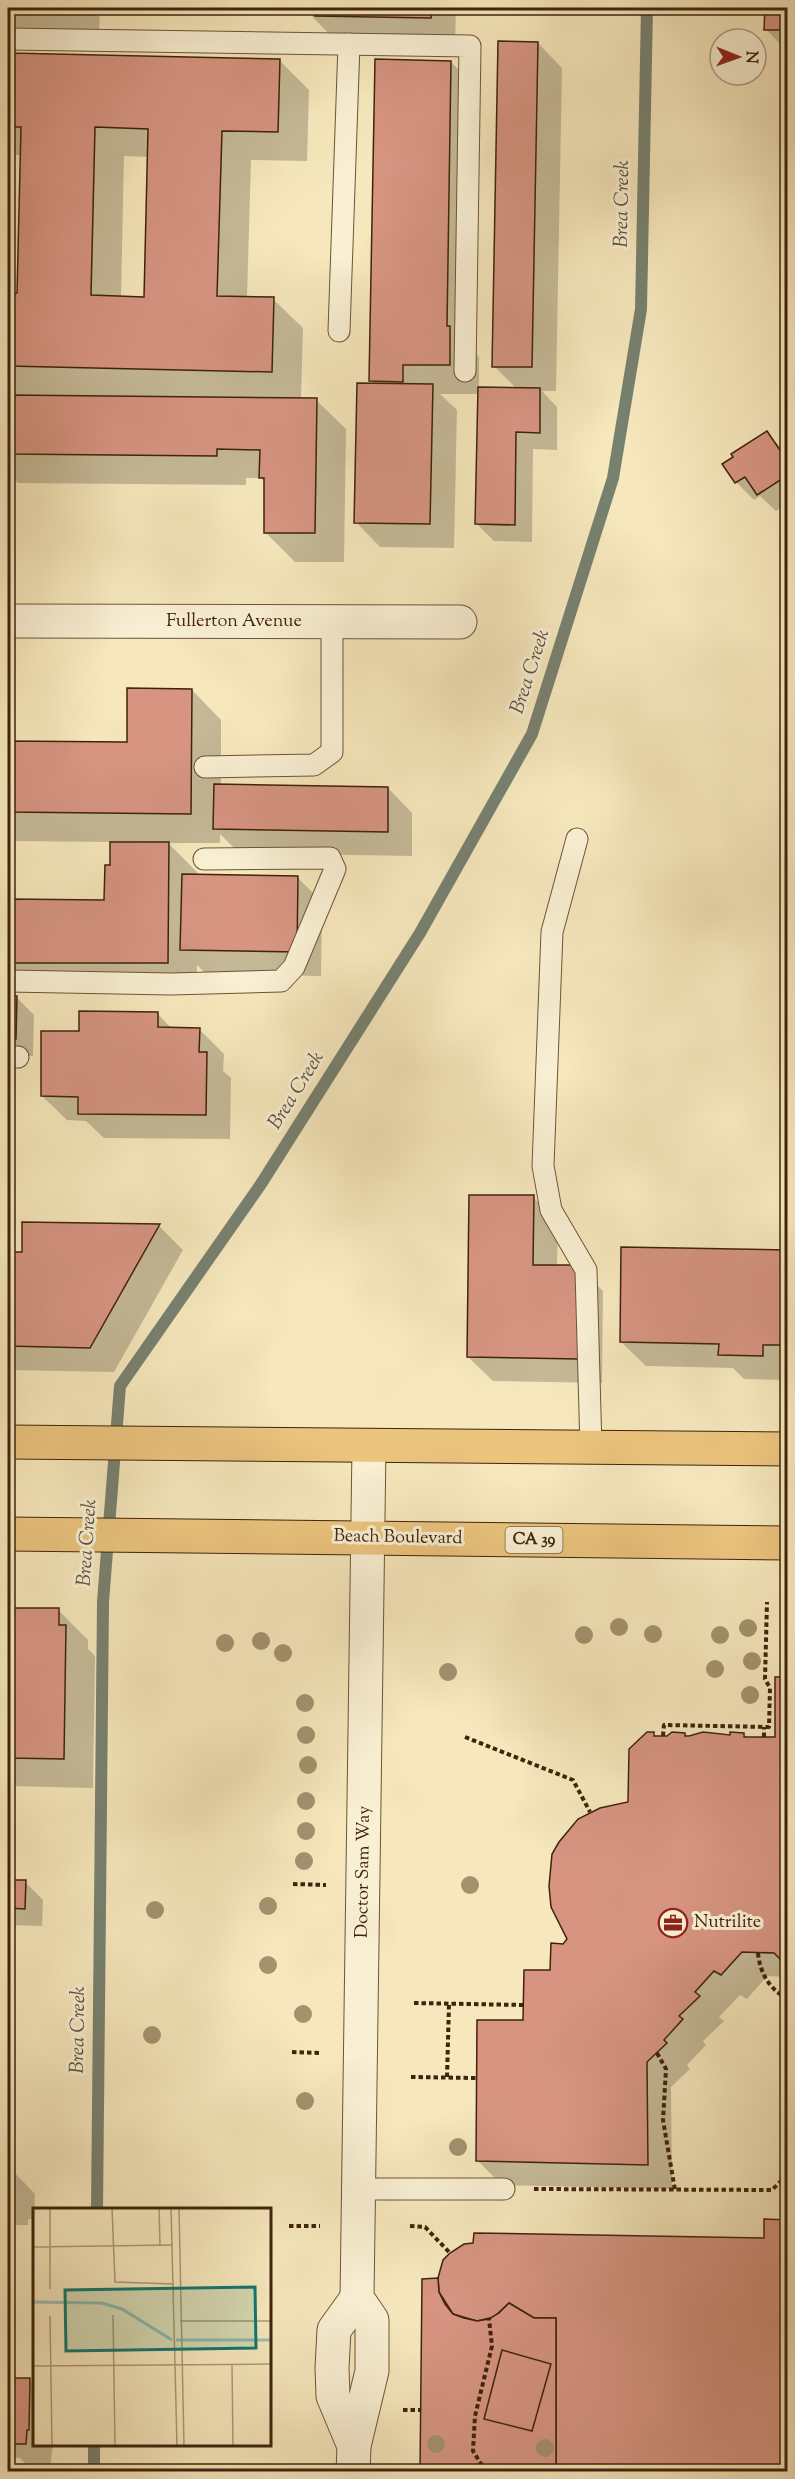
<svg xmlns="http://www.w3.org/2000/svg" width="795" height="2479" font-family="'Sorts Mill Goudy',serif">
	<rect width="100%" height="100%" fill="#f6e7bc"/>
	<filter id="stains"><feTurbulence type="fractalNoise" baseFrequency=".00333" numOctaves="4"/><feColorMatrix values="0 0 0 0 .2 0 0 0 0 .09 0 0 0 0 .02 0 0 0 .5 -.17"/></filter>
	<radialGradient id="worn" r=".72"><stop offset=".6" stop-color="#630" stop-opacity="0"/><stop offset="1" stop-color="#630" stop-opacity=".3"/></radialGradient>
	<g fill="#0003" fill-rule="evenodd">
		<path d="M8 8H100L99 38 8 36Z"/>
		<path d="M304 8H456L455 42 329 34Z"/>
		<path d="M525 8H563V10L527 9Z"/>
		<path d="M766 8H788V47H783L766 29Z"/>
		<path d="M538 43 562 68 556 391H542L557 407V450L533 449 532 542 494 541 477 524 479 394H440L457 410 454 548 380 547 356 522 375 385 371 381 451 62 480 92 476 353 479 357V388L517 389 494 366Z"/>
		<path d="M8 54 280 61 309 90 307 161 251 160 247 298 273 299 303 328 301 399 316 400 346 429 344 562H295L265 532V483L261 478H246V485L18 483 8 474V294H18L21 155H8ZM124 156 149 157 146 298 121 297Z"/>
		<path d="M767 433 788 455V503L776 511 760 496 754 500 736 482Z"/>
		<path d="M192 690 221 720V785L388 788 412 813V856L239 853 220 834V843H168L198 873V876L298 878 322 902 321 976 206 974 197 965V992L8 991V901L106 902 111 867 112 842 8 841V743L128 744Z"/>
		<path d="M8 998H17L34 1015 33 1056 8 1055Z"/>
		<path d="M157 1013 172 1029H199L224 1054 223 1071 231 1078 230 1139 104 1138 86 1121 67 1120 42 1096 80 1032Z"/>
		<path d="M533 1197 558 1222 557 1266H578L603 1291 602 1383 493 1381 468 1357Z"/>
		<path d="M159 1226 183 1250 114 1372 8 1370V1253L23 1254Z"/>
		<path d="M788 1251 787 1380 744 1379 733 1368 646 1366 621 1342Z"/>
		<path d="M8 1603 15 1609 58 1610 88 1640V1649L95 1656 93 1788 8 1786Z"/>
		<path d="M788 1679V1977L767 1976 747 1999 740 1995 719 2017 724 2021 703 2041 706 2045 687 2065 690 2069 671 2087 672 2189 502 2185 477 2160 524 2022 564 1945 569 1940 554 1854 568 1831 578 1820 629 1803 653 1734 657 1737 685 1734 688 1737H732L744 1734 748 1738H777Z"/>
		<path d="M8 1882H25L43 1900 42 1926 8 1925Z"/>
		<path d="M8 1987 12 1991 11 2029H8Z"/>
		<path d="M8 2169H11L35 2194 34 2219H28V2225H8Z"/>
		<path d="M765 2240 788 2472H422L423 2281Z"/>
		<path d="M8 2379H29L34 2385V2444H53L50 2468H30L20 2458 8 2457Z"/>
	</g>
	<g fill="none" stroke-linecap="round" stroke-linejoin="round">
		<g stroke="#778170" stroke-width="12">
			<path d="M97 2209 103 1602 120 1386 261 1184 420 933 532 734 613 478 641 309 647 8"/>
			<path d="M94 2472V2444"/>
		</g>
	</g>
	<g fill="#d69481" stroke="#3f230b" stroke-width="1.5" fill-rule="evenodd">
		<path d="M8 8H75V14L8 12Z"/>
		<path d="M302 8H432L431 18 315 16 316 10H302Z"/>
		<path d="M765 8H788V46H785L786 30H764Z"/>
		<path d="M498 41 538 42 532 367H492Z"/>
		<path d="M8 53 280 59 278 132 222 131 217 296 274 297 272 372 8 366V292L17 293 21 127H8ZM95 127 148 129 144 297 91 295Z"/>
		<path d="M375 59 451 61 447 326H450V365H403V382L369 381Z"/>
		<path d="M357 383 433 384 430 524 354 523Z"/>
		<path d="M478 387 540 388V433L516 432 515 525 475 524Z"/>
		<path d="M8 395 317 398 315 533H264V478H259L260 450 217 449V456L8 454Z"/>
		<path d="M767 431 788 462V475L757 495 745 477 735 483 722 464 733 457 731 454Z"/>
		<path d="M127 688 192 689 191 814 8 812V741L127 742Z"/>
		<path d="M214 784 388 787V832L213 829Z"/>
		<path d="M110 842H169L168 963H8V899L104 900 105 865H110Z"/>
		<path d="M182 874 298 876 297 952 180 950Z"/>
		<path d="M8 996H17L16 1039H8Z"/>
		<path d="M79 1011 158 1012V1027L200 1028 199 1052H207L206 1115 78 1114V1097L41 1096V1031H79Z"/>
		<path d="M469 1195H534L533 1265H579L578 1359 467 1357Z"/>
		<path d="M22 1222 160 1224 90 1348 8 1346V1252H22Z"/>
		<path d="M621 1247 788 1250V1345H763V1356L718 1355 719 1344 620 1342Z"/>
		<path d="M8 1602H9V1608H59V1625H66L64 1759 8 1758Z"/>
		<path d="M775 1677H788V1967L774 1953 742 1952 721 1975 714 1971 695 1992 700 1996 679 2016 683 2019 664 2040 667 2043 647 2062 648 2165 476 2161 477 2020H523L524 1970H550L551 1943 563 1944 567 1939 551 1907 549 1886 552 1854 559 1842 578 1819 600 1808 628 1802 629 1749 647 1732H654V1736H667L672 1732 685 1733V1736H689L703 1732 730 1735V1732L744 1733V1737H775Z"/>
		<path d="M8 1880H26L25 1909 8 1908Z"/>
		<rect x="8" y="2168" width="3" height="27"/>
		<path d="M764 2219 788 2220V2472H556V2318H534L509 2303 494 2317 477 2321 453 2314 439 2292 438 2278 443 2260 450 2253 464 2244 473 2243 474 2233 764 2238Z"/>
		<path d="M438 2278 439 2292 445 2304 453 2314 464 2318 477 2321 489 2319 499 2313 509 2303 534 2318H556V2472H420L422 2279Z"/>
		<path d="M502 2350 551 2364 532 2431 484 2419Z"/>
		<path d="M8 2378H30L29 2430H27L26 2444H8Z"/>
	</g>
	<g fill="none" stroke-linecap="round" stroke-linejoin="round">
		<g stroke="#6d5437" stroke-width="23">
			<g id="service">
				<path d="M8 39 470 46 465 371"/>
				<path d="M339 331 349 44"/>
				<path d="M205 767 314 765 332 752V622"/>
				<path d="M577 839 552 932 543 1166 551 1210 586 1270 591 1448"/>
				<path d="M8 981 171 984 281 981 294 967 335 869 330 858 204 859"/>
				<path d="M8 1057H18"/>
				<path d="M358 2189H504"/>
			</g>
		</g>
		<g stroke="#6d5437" stroke-width="35">
			<g id="minor">
				<path d="M8 621 460 622"/>
				<path d="M354 2446 333 2396 332 2368 334 2330 357 2298"/>
				<path d="M353 2472 354 2446 372 2371V2320L357 2298 369 1446"/>
			</g>
		</g>
		<g stroke="#3f230b" stroke-width="35">
			<g id="primary">
				<path d="M8 1442 788 1449"/>
				<path d="M8 1534 788 1543"/>
			</g>
		</g>
		<g stroke="#3f230b" stroke-width="4" stroke-dasharray="4.5 3" stroke-linecap="butt">
			<path d="M663 1736 664 1725 769 1727 770 1688 765 1679 767 1602"/>
			<path d="M465 1737 573 1780 590 1812"/>
			<path d="M764 1737V1727"/>
			<path d="M293 1884 326 1885"/>
			<path d="M758 1953C760 1973 769 1989 788 1999"/>
			<path d="M414 2003 523 2005"/>
			<path d="M292 2052 320 2053"/>
			<path d="M657 2053 666 2069 663 2120 675 2190"/>
			<path d="M411 2077 476 2078"/>
			<path d="M447 2077 449 2004"/>
			<path d="M534 2189 772 2190 788 2174"/>
			<path d="M289 2226H320"/>
			<path d="M410 2226 425 2227 450 2253"/>
			<path d="M403 2410H421"/>
			<path d="M486 2472 473 2451 475 2416 492 2346 489 2319"/>
		</g>
		<use href="#service" stroke="#f9efd3" stroke-width="21"/>
		<use href="#minor" stroke="#f9efd3" stroke-width="33"/>
		<use href="#primary" stroke="#ebc47e" stroke-width="33"/>
	</g>
	<g fill="#a2926e">
		<circle cx="619" cy="1627" r="9"/>
		<circle cx="748" cy="1628" r="9"/>
		<circle cx="653" cy="1634" r="9"/>
		<circle cx="584" cy="1635" r="9"/>
		<circle cx="720" cy="1635" r="9"/>
		<circle cx="261" cy="1641" r="9"/>
		<circle cx="225" cy="1643" r="9"/>
		<circle cx="283" cy="1653" r="9"/>
		<circle cx="752" cy="1661" r="9"/>
		<circle cx="715" cy="1669" r="9"/>
		<circle cx="448" cy="1672" r="9"/>
		<circle cx="750" cy="1695" r="9"/>
		<circle cx="305" cy="1703" r="9"/>
		<circle cx="306" cy="1735" r="9"/>
		<circle cx="308" cy="1765" r="9"/>
		<circle cx="306" cy="1801" r="9"/>
		<circle cx="306" cy="1831" r="9"/>
		<circle cx="304" cy="1861" r="9"/>
		<circle cx="470" cy="1885" r="9"/>
		<circle cx="268" cy="1906" r="9"/>
		<circle cx="155" cy="1910" r="9"/>
		<circle cx="268" cy="1965" r="9"/>
		<circle cx="303" cy="2014" r="9"/>
		<circle cx="152" cy="2035" r="9"/>
		<circle cx="305" cy="2101" r="9"/>
		<circle cx="458" cy="2147" r="9"/>
		<circle cx="436" cy="2444" r="9"/>
		<circle cx="545" cy="2448" r="9"/>
	</g>
	<defs>
		<g id="office-ring" transform="scale(1.5)"><circle r="9.5" fill="#f9efd3" stroke="#8f2418" stroke-width="1.5"/><path d="M-6-3h4V-5.5h4V-3h4V5H-6ZM-1-4.5V-3h2v-1.5ZM-6 0V1H6V0Z" fill="#8f2418"/></g>
	</defs>
	<g fill-rule="evenodd">
		<use href="#office-ring" x="673" y="1923"/>
	</g>
	<g text-anchor="middle" dominant-baseline="central" stroke-width="6" stroke-linejoin="round" paint-order="stroke">
		<rect fill="#f9efd3" stroke="#776047" stroke-width="1.5" x="505.5" y="1527" width="57" height="26" rx="4.5"/>
		<g font-size="16" font-weight="bold" fill="#3f230b">
			<text x="534" y="1540">CA 39</text>
		</g>
		<g font-size="18" fill="#3f230b" stroke="#f9efd3">
			<text x="234" y="622">Fullerton Avenue</text>
			<text transform="translate(398 1538) rotate(1)">Beach Boulevard</text>
			<text transform="translate(364 1872) rotate(-89)">Doctor Sam Way</text>
		</g>
		<g font-size="18" fill="#3f230b" stroke="#f9efd3" text-anchor="start">
			<text x="694" y="1923">Nutrilite</text>
		</g>
		<g font-size="20" font-style="italic" fill="#5b523d" stroke="#f9efd3">
			<text transform="translate(623 204) rotate(-89)">Brea Creek</text>
			<text transform="translate(531 672) rotate(-72)">Brea Creek</text>
			<text transform="translate(297 1091) rotate(-58)">Brea Creek</text>
			<text transform="translate(88 1543) rotate(-86)">Brea Creek</text>
			<text transform="translate(79 2030) rotate(-89)">Brea Creek</text>
		</g>
	</g>
	<g transform="translate(33 2208)">
		<rect width="238" height="238" fill="#f6e7bc"/>
		<path fill="none" stroke="#9dbfb3" stroke-width="3" d="M0 94 69 95 89 101 139 132M143 132H239"/>
		<path fill="none" stroke="#ad9975" stroke-width="1.5" d="M17 0V81M79 0 82 74 141 76M126 0 127 37M138 0 144 238M146 0 151 238M0 39 140 37M80 107 82 238M17 108 19 238M147 113H239M199 157 200 238M0 158 239 156M151 238H239"/>
		<path fill="#0f766e" fill-opacity="0.15" stroke="#0f766e" stroke-width="3" d="M222 79 223 140 33 143 32 82Z"/>
		<rect width="238" height="238" fill="none" stroke="#3f230b" stroke-width="3"/>
	</g>
	<rect width="795" height="2479" fill="none" stroke="#f6e7bc" stroke-width="30"/>
	<rect x="9" y="9" width="777" height="2461" fill="none" stroke="#3f230b" stroke-width="3"/>
	<rect x="15" y="15" width="765" height="2449" fill="none" stroke="#3f230b" stroke-width="1.5"/>
	<g transform="translate(738 57) rotate(91)"><circle r="28" fill="#f9efd3" stroke="#af9d83" stroke-width="1.5"/>
	<path d="M0-4.5L10 22L0 15L-10 22Z" fill="#8f2418"/>
	<text y="-9" font-size="16" font-weight="bold" text-anchor="middle" fill="#3f230b">N</text>
	</g>
	<rect width="100%" height="100%" filter="url(#stains)"/>
	<rect width="100%" height="100%" fill="url(#worn)"/>
</svg>
